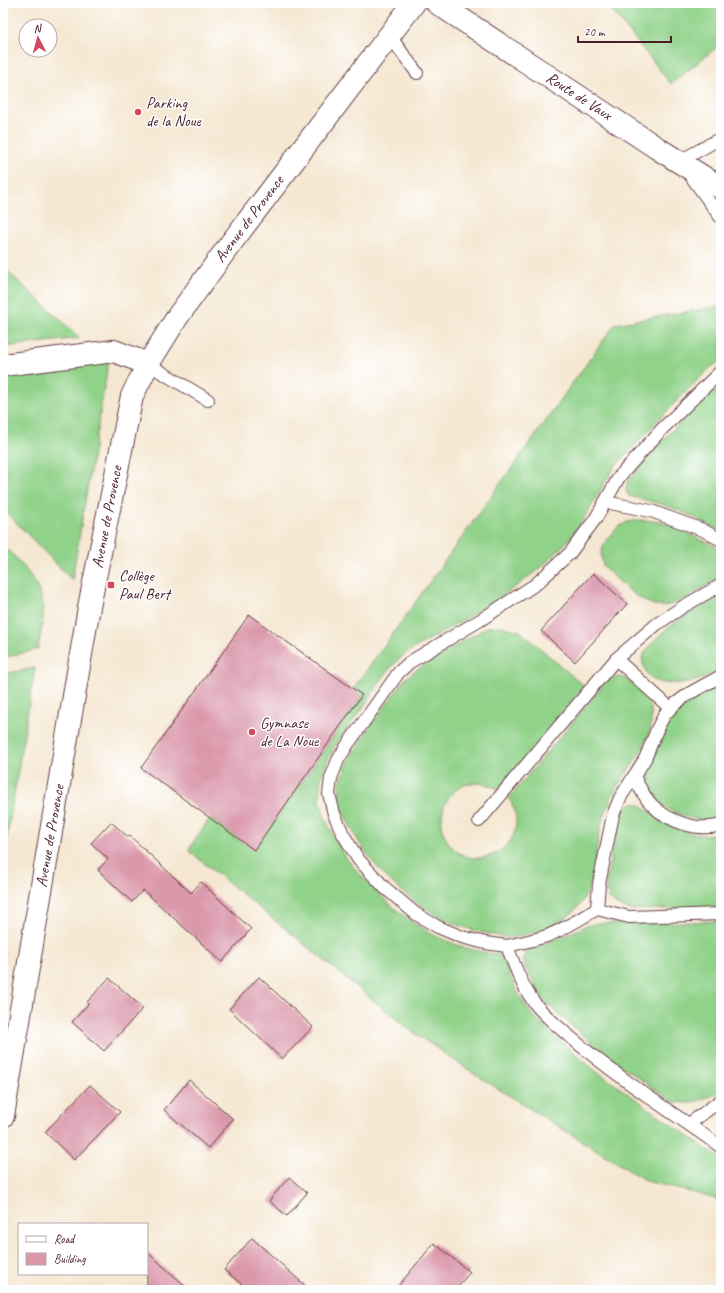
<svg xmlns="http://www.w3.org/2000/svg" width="724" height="1293" font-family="Caveat,sans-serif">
	<rect width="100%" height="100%" fill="#fff"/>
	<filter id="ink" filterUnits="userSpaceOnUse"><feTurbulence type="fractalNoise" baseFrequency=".025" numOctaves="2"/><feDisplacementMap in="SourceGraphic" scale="8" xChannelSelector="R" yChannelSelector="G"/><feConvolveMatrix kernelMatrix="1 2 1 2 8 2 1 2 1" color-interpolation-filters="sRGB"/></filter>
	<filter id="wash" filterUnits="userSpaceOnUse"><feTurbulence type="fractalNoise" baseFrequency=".012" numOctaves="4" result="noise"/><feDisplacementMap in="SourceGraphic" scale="16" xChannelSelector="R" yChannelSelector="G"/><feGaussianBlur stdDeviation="0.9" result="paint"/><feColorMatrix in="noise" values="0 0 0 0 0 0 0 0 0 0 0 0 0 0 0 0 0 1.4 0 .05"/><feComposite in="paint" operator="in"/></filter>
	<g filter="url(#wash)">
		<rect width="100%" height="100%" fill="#f5e7d1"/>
		<g fill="#90d289" stroke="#6d785a">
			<path d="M606 3H721V44L671 84Z"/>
			<path d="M3 267 80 338 3 347Z"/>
			<path d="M721 306V360L711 367C685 393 660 417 636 444 628 453 617 462 611 473 594 498 583 525 562 547 530 581 488 605 448 629 433 638 417 645 404 655 386 669 374 691 362 709 344 732 318 764 320 795 320 808 326 821 332 832 338 845 346 860 357 871 400 918 435 946 500 955L519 995 529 1011 542 1025 593 1069 721 1159V1200L646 1181 481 1078 411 1031 188 850 210 818 254 850 362 696 353 689 615 324Z"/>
			<path d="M109 359 72 580 3 509V373Z"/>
			<path d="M721 383V531L681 511 665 505 629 496 626 490 627 482 668 435Z"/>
			<path d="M640 520 656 521 672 526 721 549V576L717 579C703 588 681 604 664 606 643 608 617 579 603 566L601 554 604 544 617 528 627 522Z"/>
			<path d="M3 545C21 563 41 582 43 609 44 622 40 636 38 649L3 658Z"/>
			<path d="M721 595V668C714 671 706 677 699 680 687 683 659 687 650 677 644 672 643 664 642 657 659 628 692 612 721 595Z"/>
			<path d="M500 626 520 631 584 686 499 789C491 786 484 783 475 783 440 785 430 833 458 852 481 868 517 850 516 821 516 812 513 806 509 798L606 682C610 679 614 677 619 677 631 677 649 698 651 709 655 739 632 763 617 787 613 794 610 803 606 810 592 841 601 884 575 910 561 924 542 931 523 935 520 936 516 938 513 938 507 938 500 936 495 935 438 926 385 887 356 837 349 824 339 809 339 794 337 764 388 704 406 678L416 670 487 627Z"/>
			<path d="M35 668 3 861V674Z"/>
			<path d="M721 684V818C705 822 689 819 674 812 662 806 646 792 644 779 643 772 648 768 651 762 659 749 661 734 669 720 672 716 676 712 679 709 691 698 707 691 721 684Z"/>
			<path d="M633 803C645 804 651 815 661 821 677 831 702 838 721 833V907L630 910C598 902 606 882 611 857 614 844 617 831 619 817L623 808Z"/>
			<path d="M721 921V989L714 1020V1037L718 1056 721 1064V1090L713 1095 697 1101 688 1103 673 1102 605 1054 555 1011 544 1000 535 986 526 969 524 962V956L526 951 531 948 550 942 586 926 598 923 628 924Z"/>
		</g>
		<g id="blocks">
			<g fill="#da98ab">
				<path d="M593 573 627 604 575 662 541 631Z"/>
				<path d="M249 615 362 695 254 850 141 768Z"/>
				<path d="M111 822 128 837 130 836 191 893 201 882 251 929 222 962 143 890 132 902 98 870 108 859 91 843Z"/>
				<path d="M259 977 313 1027 282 1059 229 1009Z"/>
				<path d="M109 978 143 1008 104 1051 72 1022 88 1004 87 1002Z"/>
				<path d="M189 1080 233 1119 208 1148 164 1110Z"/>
				<path d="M90 1085 120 1112 74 1160 45 1132Z"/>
				<path d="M289 1177 307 1193 287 1216 269 1201Z"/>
				<path d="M252 1238 310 1290H249L224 1270Z"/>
				<path d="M434 1243 470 1272 455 1290H395Z"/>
				<path d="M147 1252 190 1290H147Z"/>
			</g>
		</g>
	</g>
	<g filter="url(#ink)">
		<use href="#blocks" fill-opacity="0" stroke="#643d44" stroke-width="1"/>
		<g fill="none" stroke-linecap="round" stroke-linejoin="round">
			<g stroke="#643d44" stroke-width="14">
				<g id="lane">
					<path d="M389 35 417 73"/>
					<path d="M721 138 680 161 721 218"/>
					<path d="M148 364 208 400"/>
					<path d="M721 371 662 429 619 477 596 518 570 553 536 584 482 619 410 662 399 672 348 744 338 760 331 778 329 794 334 814 343 834 358 859 384 887 416 914 438 927 462 937 485 943 507 946C515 967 523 989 537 1006 548 1019 562 1030 575 1041 621 1080 672 1112 721 1147"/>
					<path d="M605 502 651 511 703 530 721 540"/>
					<path d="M616 659 670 708"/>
					<path d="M634 776C639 787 644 797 652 805 669 822 698 832 721 825"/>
					<path d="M479 821 616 659 657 624 684 606 721 585"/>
					<path d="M597 909 599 884 613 815 620 798 645 759 658 727 665 714 675 704 690 693 721 676"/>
					<path d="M507 946C520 943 534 940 547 936 565 929 581 918 597 909L629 917 721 914"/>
					<path d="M689 1124 721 1100"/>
				</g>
			</g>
			<g stroke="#643d44" stroke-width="24">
				<g id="street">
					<path d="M3 365 114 351 148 364"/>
					<path d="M3 1116 89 607 132 396 148 364 178 316 231 243 414 3"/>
				</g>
			</g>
			<g stroke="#643d44" stroke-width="24">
				<path id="secondary" d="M437 3 657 148 721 188"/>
			</g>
			<use href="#lane" stroke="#fff" stroke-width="12"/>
			<use href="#street" stroke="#fff" stroke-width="22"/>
			<use href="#secondary" stroke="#fff" stroke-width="22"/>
		</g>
	</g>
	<g fill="#d1495b" stroke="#fff" stroke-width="1.5">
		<circle cx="138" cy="112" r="4"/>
		<rect x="107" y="581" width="8" height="8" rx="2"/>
		<circle cx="252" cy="732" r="4"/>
	</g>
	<g text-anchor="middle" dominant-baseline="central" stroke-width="3" stroke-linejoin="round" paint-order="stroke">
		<g font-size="16" fill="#4a1f2b" stroke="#fff">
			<text transform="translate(579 96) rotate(33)">Route de Vaux</text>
			<text transform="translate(249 219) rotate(-53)">Avenue de Provence</text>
			<text transform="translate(107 517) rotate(-79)">Avenue de Provence</text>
			<text transform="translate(50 836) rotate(-80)">Avenue de Provence</text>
		</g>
		<g font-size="16" fill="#4a1f2b" stroke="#fff" text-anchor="start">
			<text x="146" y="103">Parking<tspan x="146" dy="18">de la Noue</tspan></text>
			<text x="119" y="576">Collège<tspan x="119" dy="18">Paul Bert</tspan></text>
			<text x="260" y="723">Gymnase<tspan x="260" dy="18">de La Noue</tspan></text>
		</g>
	</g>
	<rect width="724" height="1293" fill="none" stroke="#fff" stroke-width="16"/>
	<rect x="18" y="1223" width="130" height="52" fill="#ffffff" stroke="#b7a5aa"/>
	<rect x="26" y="1236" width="20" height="6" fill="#ffffff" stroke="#b7a5aa"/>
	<text x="54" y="1243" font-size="12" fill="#4a1f2b">Road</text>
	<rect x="26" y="1253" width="20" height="12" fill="#da98ab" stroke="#b7a5aa"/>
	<text x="54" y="1263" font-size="12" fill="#4a1f2b">Building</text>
	<g transform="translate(38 38) rotate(354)"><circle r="19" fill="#ffffff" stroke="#b7a5aa"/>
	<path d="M0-3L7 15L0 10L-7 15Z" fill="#d1495b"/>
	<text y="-6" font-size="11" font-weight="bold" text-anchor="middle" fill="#4a1f2b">N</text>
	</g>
	<path d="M578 36v6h93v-6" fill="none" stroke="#4a1f2b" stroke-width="2"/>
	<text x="584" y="36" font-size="12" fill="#4a1f2b" stroke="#ffffff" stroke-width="3" paint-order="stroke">20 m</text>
</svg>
